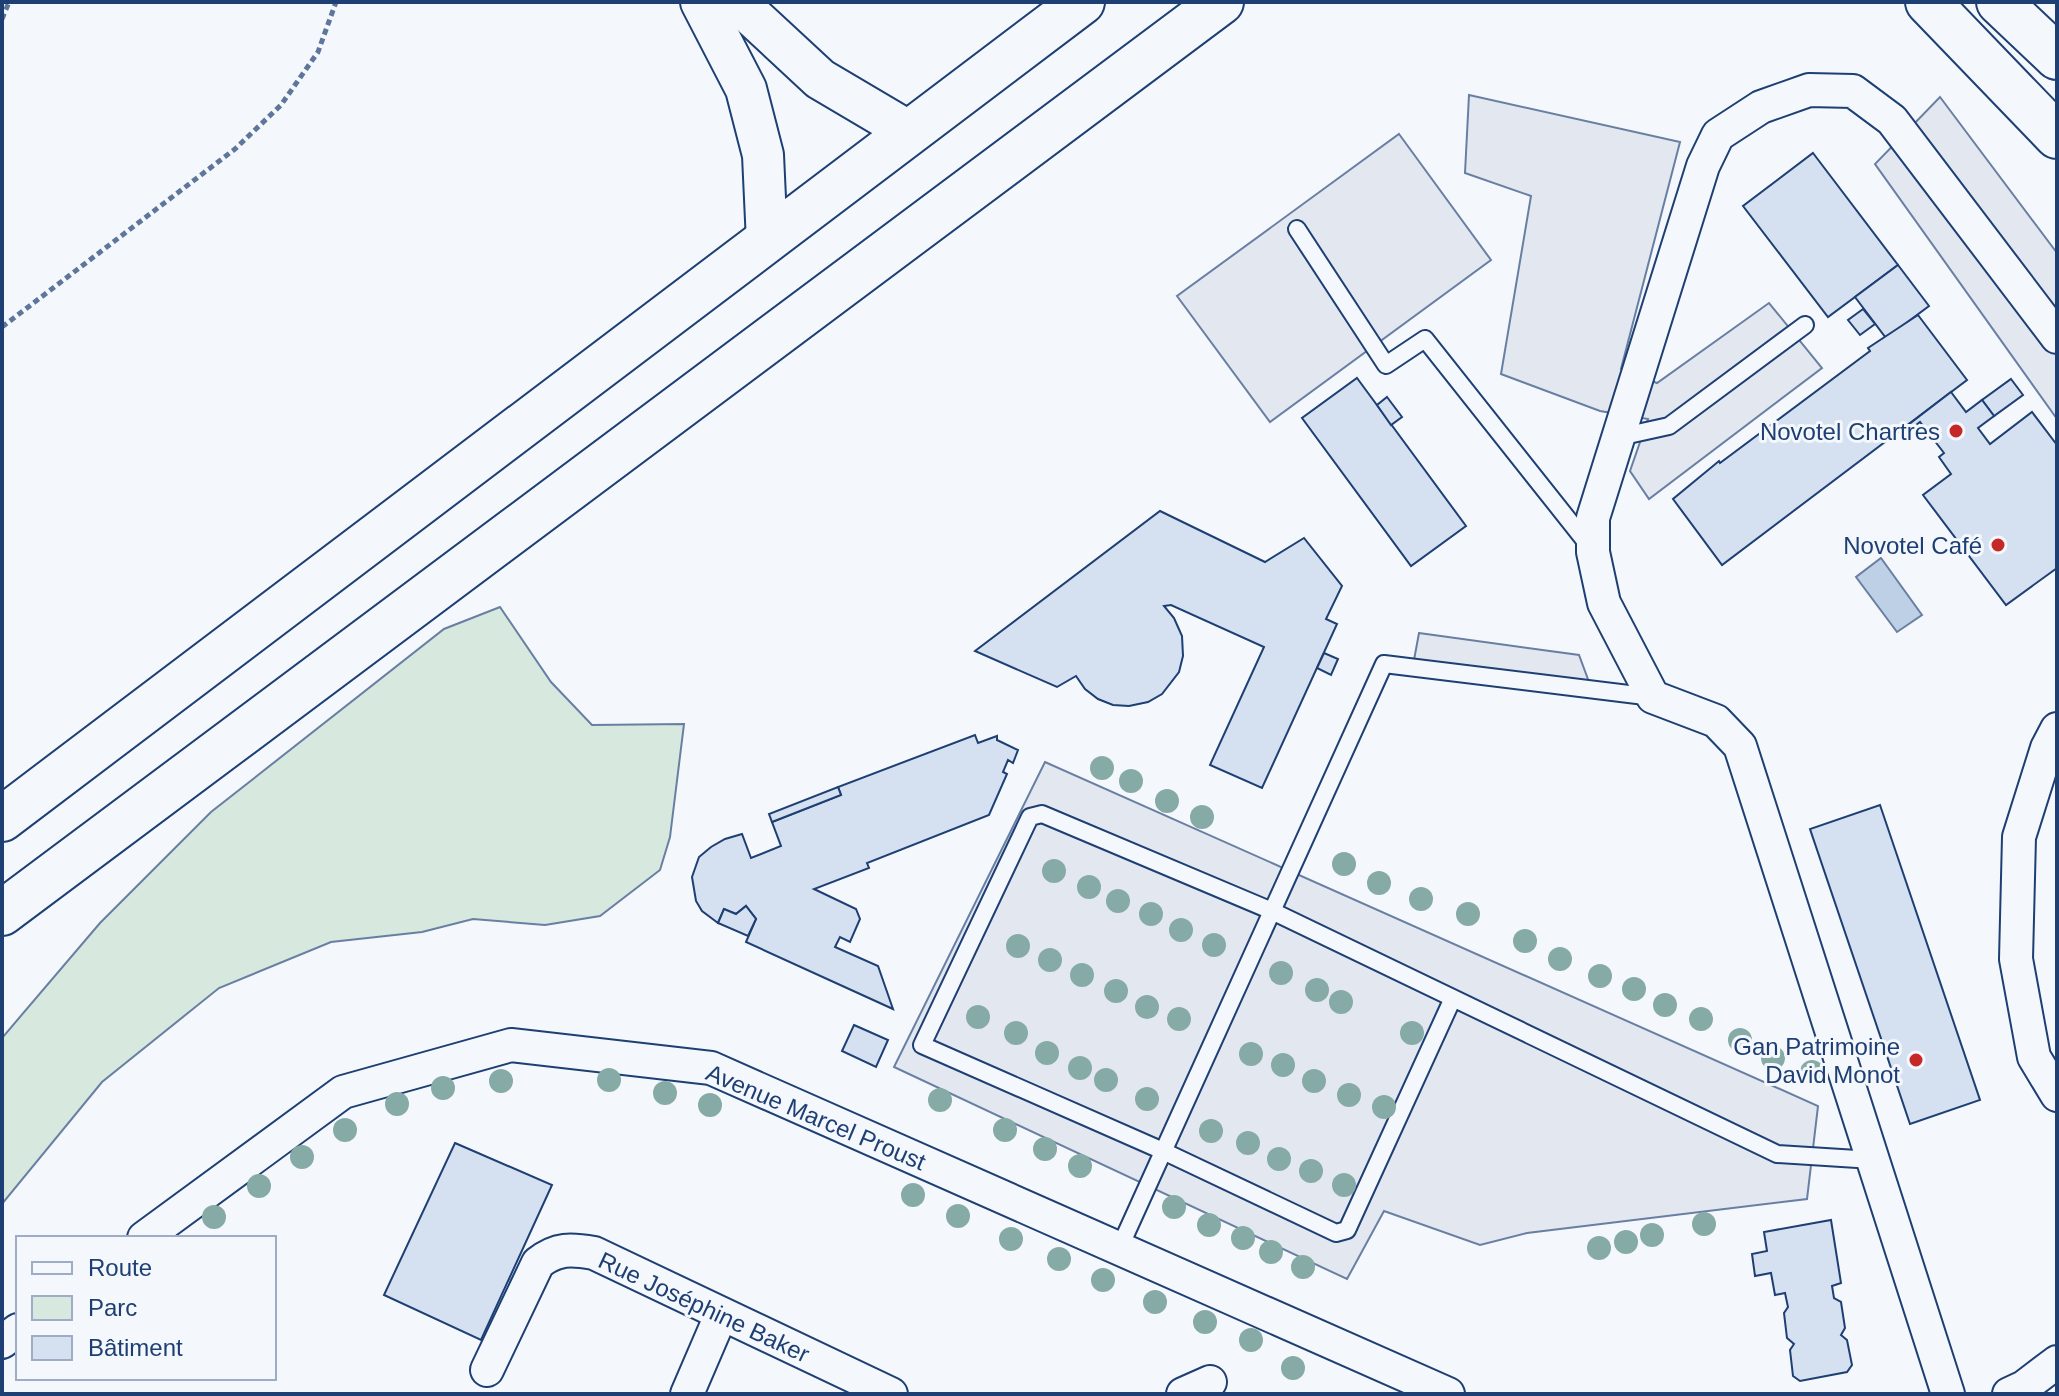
<svg xmlns="http://www.w3.org/2000/svg" width="2059" height="1396" font-family="Helvetica,sans-serif">
	<rect width="100%" height="100%" fill="#f4f7fb"/>
	<path fill="#d7e8df" stroke="#687fa3" stroke-width="2" d="M500 607 551 682 592 725 684 724 670 837 660 870 600 916 545 925 473 919 422 932 331 942 219 988 102 1082 2 1204V1038L100 923 211 812 444 629Z"/>
	<g fill="#e3e8f0" stroke="#687fa3" stroke-width="2">
		<path d="M1469 95 1680 142 1621 369 1657 383 1769 303 1822 368 1649 499 1630 471 1648 419 1600 411 1501 374 1531 196 1465 173Z"/>
		<path d="M1940 97 2057 253V419L1875 164Z"/>
		<path d="M1399 134 1491 260 1270 422 1177 296Z"/>
		<path d="M1419 633 1579 655 1589 682 1414 660Z"/>
		<path d="M1045 762 1818 1106 1807 1199 1527 1233 1480 1245 1384 1211 1347 1279 894 1067Z"/>
	</g>
	<path fill="#bed0e5" stroke="#687fa3" stroke-width="2" d="M1881 558 1922 615 1897 632 1856 577Z"/>
	<g fill="#d5e0f0" stroke="#1d3f73" stroke-width="2">
		<path d="M1813 153 1898 265 1828 317 1743 206Z"/>
		<path d="M1898 265 1929 306 1886 338 1855 297Z"/>
		<path d="M1863 309 1875 324 1860 335 1848 320Z"/>
		<path d="M1918 315 1967 380 1722 565 1673 499 1719 461 1720 463 1870 351 1868 348Z"/>
		<path d="M1357 378 1466 526 1411 566 1302 418Z"/>
		<path d="M2011 379 2023 395 1994 416 1982 400Z"/>
		<path d="M1951 392 1966 412 1982 400 1994 416 1978 428 1990 444 2032 412 2057 445V568L2006 605 1923 495 1951 474 1939 457 1944 453 1920 422 1911 429 1908 425Z"/>
		<path d="M1387 397 1402 417 1391 425 1377 405Z"/>
		<path d="M1160 511 1265 562 1304 538 1342 586 1326 619 1337 624 1262 788 1210 765 1264 647 1171 605 1164 606 1174 618 1182 636 1183 656 1179 672 1162 694 1148 702 1129 706 1113 705 1098 699 1085 689 1076 676 1057 687 975 651Z"/>
		<path d="M1324 653 1338 659 1331 675 1317 668Z"/>
		<path d="M975 735 978 743 997 736V740L1018 750 1013 763 1008 760 1003 772 1007 774 989 815 867 863 869 868 814 889 856 909 860 919 850 942 840 937 835 947 878 966 893 1009 746 942 756 919 746 906 736 914 724 909 718 923 702 911 696 901 692 877 699 857 711 847 725 839 742 834 751 858 781 846 772 822 841 795 838 787Z"/>
		<path d="M838 787 841 795 772 822 769 814Z"/>
		<path d="M1880 805 1980 1100 1910 1124 1810 829Z"/>
		<path d="M746 906 756 919 748 936 718 923 724 909 736 914Z"/>
		<path d="M854 1025 888 1040 876 1067 842 1051Z"/>
		<path d="M455 1143 552 1185 481 1340 384 1295Z"/>
		<path d="M1831 1220 1841 1283 1832 1286 1834 1298 1841 1302 1845 1328 1841 1335 1847 1340 1852 1365 1847 1372 1800 1381 1793 1376 1790 1350 1794 1344 1787 1338 1784 1313 1788 1307 1785 1293 1775 1295 1771 1273 1755 1276 1752 1254 1767 1251 1764 1232Z"/>
	</g>
	<g fill="none" stroke-linecap="round" stroke-linejoin="round">
		<g stroke="#1d3f73" stroke-width="20">
			<g id="service">
				<path d="M1297 229 1386 365 1425 339 1590 547"/>
				<path d="M1619 437 1669 426 1805 325"/>
				<path d="M1453 998 1347 1230 1336 1233 1163 1151 922 1045 1030 817 1042 814 1272 911 1777 1154 1873 1160"/>
				<path d="M1119 1249 1384 664 1653 697"/>
			</g>
		</g>
		<g stroke="#1d3f73" stroke-width="36">
			<g id="minor">
				<path d="M2057 729 2047 748 2019 837 2016 959 2034 1057 2057 1095"/>
				<path d="M144 1238 343 1092 511 1045 711 1068 1448 1394"/>
				<path d="M2 1342 18 1330"/>
				<path d="M487 1370 538 1263C557 1248 571 1249 594 1253L891 1394"/>
				<path d="M687 1394 721 1315"/>
				<path d="M1183 1394 1210 1382"/>
				<path d="M1948 1394 1740 746 1716 721 1653 697 1604 603 1593 552V518L1703 166 1718 135 1761 107 1809 90 1853 91 1892 120 2057 337"/>
				<path d="M2009 1394 2024 1387 2057 1362"/>
			</g>
		</g>
		<g stroke="#1d3f73" stroke-width="44">
			<g id="tertiary">
				<path d="M701 2 746 89 763 155 767 242"/>
				<path d="M737 2 820 79 908 131"/>
			</g>
		</g>
		<g stroke="#1d3f73" stroke-width="48">
			<g id="secondary">
				<path d="M2 819 1082 2"/>
				<path d="M2 913 1221 2"/>
			</g>
		</g>
		<g stroke="#1d3f73" stroke-width="48">
			<g id="primary">
				<path d="M1928 2 2057 136"/>
				<path d="M1999 2 2057 57"/>
			</g>
		</g>
		<g stroke="#5e769c" stroke-width="5" stroke-dasharray="6 4" stroke-linecap="butt">
			<path d="M2 19 9 2"/>
			<path d="M2 327 235 149 281 105 318 52 336 2"/>
		</g>
		<use href="#service" stroke="#f4f7fb" stroke-width="16"/>
		<use href="#minor" stroke="#f4f7fb" stroke-width="32"/>
		<use href="#tertiary" stroke="#f4f7fb" stroke-width="40"/>
		<use href="#secondary" stroke="#f4f7fb" stroke-width="44"/>
		<use href="#primary" stroke="#f4f7fb" stroke-width="44"/>
	</g>
	<g fill="#86aba6">
		<circle cx="1102" cy="768" r="12"/>
		<circle cx="1131" cy="781" r="12"/>
		<circle cx="1167" cy="801" r="12"/>
		<circle cx="1202" cy="817" r="12"/>
		<circle cx="1344" cy="864" r="12"/>
		<circle cx="1054" cy="871" r="12"/>
		<circle cx="1379" cy="883" r="12"/>
		<circle cx="1089" cy="887" r="12"/>
		<circle cx="1421" cy="899" r="12"/>
		<circle cx="1118" cy="901" r="12"/>
		<circle cx="1151" cy="914" r="12"/>
		<circle cx="1468" cy="914" r="12"/>
		<circle cx="1181" cy="930" r="12"/>
		<circle cx="1525" cy="941" r="12"/>
		<circle cx="1214" cy="945" r="12"/>
		<circle cx="1018" cy="946" r="12"/>
		<circle cx="1560" cy="959" r="12"/>
		<circle cx="1050" cy="960" r="12"/>
		<circle cx="1281" cy="973" r="12"/>
		<circle cx="1082" cy="975" r="12"/>
		<circle cx="1600" cy="976" r="12"/>
		<circle cx="1634" cy="989" r="12"/>
		<circle cx="1317" cy="990" r="12"/>
		<circle cx="1116" cy="991" r="12"/>
		<circle cx="1341" cy="1002" r="12"/>
		<circle cx="1665" cy="1005" r="12"/>
		<circle cx="1147" cy="1007" r="12"/>
		<circle cx="978" cy="1017" r="12"/>
		<circle cx="1179" cy="1019" r="12"/>
		<circle cx="1701" cy="1019" r="12"/>
		<circle cx="1016" cy="1033" r="12"/>
		<circle cx="1412" cy="1033" r="12"/>
		<circle cx="1740" cy="1040" r="12"/>
		<circle cx="1047" cy="1053" r="12"/>
		<circle cx="1251" cy="1054" r="12"/>
		<circle cx="1773" cy="1058" r="12"/>
		<circle cx="1283" cy="1065" r="12"/>
		<circle cx="1080" cy="1068" r="12"/>
		<circle cx="1812" cy="1072" r="12"/>
		<circle cx="609" cy="1080" r="12"/>
		<circle cx="1106" cy="1080" r="12"/>
		<circle cx="501" cy="1081" r="12"/>
		<circle cx="1314" cy="1081" r="12"/>
		<circle cx="443" cy="1088" r="12"/>
		<circle cx="665" cy="1093" r="12"/>
		<circle cx="1349" cy="1095" r="12"/>
		<circle cx="1147" cy="1099" r="12"/>
		<circle cx="940" cy="1100" r="12"/>
		<circle cx="397" cy="1104" r="12"/>
		<circle cx="710" cy="1105" r="12"/>
		<circle cx="1384" cy="1107" r="12"/>
		<circle cx="345" cy="1130" r="12"/>
		<circle cx="1005" cy="1130" r="12"/>
		<circle cx="1211" cy="1131" r="12"/>
		<circle cx="1248" cy="1143" r="12"/>
		<circle cx="1045" cy="1149" r="12"/>
		<circle cx="302" cy="1157" r="12"/>
		<circle cx="1279" cy="1159" r="12"/>
		<circle cx="1080" cy="1166" r="12"/>
		<circle cx="1311" cy="1171" r="12"/>
		<circle cx="1344" cy="1185" r="12"/>
		<circle cx="259" cy="1186" r="12"/>
		<circle cx="913" cy="1195" r="12"/>
		<circle cx="1174" cy="1207" r="12"/>
		<circle cx="958" cy="1216" r="12"/>
		<circle cx="214" cy="1217" r="12"/>
		<circle cx="1704" cy="1224" r="12"/>
		<circle cx="1209" cy="1225" r="12"/>
		<circle cx="1652" cy="1235" r="12"/>
		<circle cx="1243" cy="1238" r="12"/>
		<circle cx="1011" cy="1239" r="12"/>
		<circle cx="1626" cy="1242" r="12"/>
		<circle cx="1599" cy="1248" r="12"/>
		<circle cx="1271" cy="1252" r="12"/>
		<circle cx="1059" cy="1259" r="12"/>
		<circle cx="1303" cy="1267" r="12"/>
		<circle cx="1103" cy="1280" r="12"/>
		<circle cx="1155" cy="1302" r="12"/>
		<circle cx="1205" cy="1322" r="12"/>
		<circle cx="1251" cy="1340" r="12"/>
		<circle cx="1293" cy="1368" r="12"/>
	</g>
	<g fill="#c62828" stroke="#f4f7fb" stroke-width="3">
		<circle cx="1956" cy="431" r="8"/>
		<circle cx="1998" cy="545" r="8"/>
		<circle cx="1916" cy="1060" r="8"/>
	</g>
	<g text-anchor="middle" dominant-baseline="central" stroke-width="6" stroke-linejoin="round" paint-order="stroke">
		<g font-size="24" fill="#1d3f73" stroke="#f4f7fb" text-anchor="end">
			<text x="1940" y="431">Novotel Chartres</text>
			<text x="1982" y="545">Novotel Café</text>
			<text x="1900" y="1046">Gan Patrimoine<tspan x="1900" dy="28">David Monot</tspan></text>
		</g>
		<g font-size="24" fill="#1d3f73" stroke="#f4f7fb">
			<text transform="translate(816 1117) rotate(23)">Avenue Marcel Proust</text>
			<text transform="translate(704 1307) rotate(25)">Rue Joséphine Baker</text>
		</g>
	</g>
	<rect width="2059" height="1396" fill="none" stroke="#1d3f73" stroke-width="8"/>
	<rect x="16" y="1236" width="260" height="144" fill="#f4f7fb" stroke="#9eadc5" stroke-width="2"/>
	<rect x="32" y="1262" width="40" height="12" fill="#f4f7fb" stroke="#9eadc5" stroke-width="2"/>
	<text x="88" y="1276" font-size="24" fill="#1d3f73">Route</text>
	<rect x="32" y="1296" width="40" height="24" fill="#d7e8df" stroke="#9eadc5" stroke-width="2"/>
	<text x="88" y="1316" font-size="24" fill="#1d3f73">Parc</text>
	<rect x="32" y="1336" width="40" height="24" fill="#d5e0f0" stroke="#9eadc5" stroke-width="2"/>
	<text x="88" y="1356" font-size="24" fill="#1d3f73">Bâtiment</text>
</svg>
